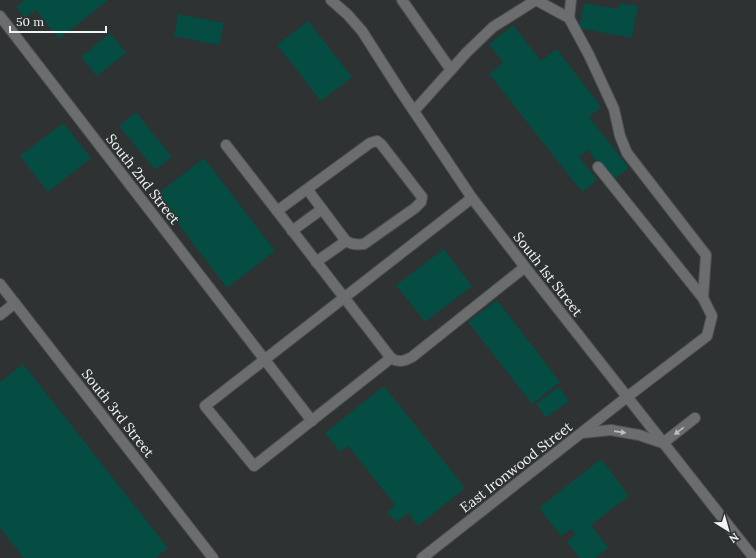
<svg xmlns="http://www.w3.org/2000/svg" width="756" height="558" font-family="Lora,serif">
	<rect width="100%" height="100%" fill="#2e3232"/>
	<g fill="#054c43">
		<path d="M25 0H108L59 39 36 10 25 18 16 7Z"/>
		<path d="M584 3 618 9 620 3 638 6 632 38 579 28Z"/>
		<path d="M178 14 224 23 219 45 174 36Z"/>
		<path d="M308 21 352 77 321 101 277 45Z"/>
		<path d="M513 25 541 61 557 49 601 107 589 117 629 168 611 181 588 150 579 157 597 180 582 192 489 74 503 63 489 44Z"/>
		<path d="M110 33 126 53 97 76 81 57Z"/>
		<path d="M136 112 172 157 155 170 119 126Z"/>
		<path d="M63 123 91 158 48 192 20 156Z"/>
		<path d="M204 158 275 251 227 288 156 195Z"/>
		<path d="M444 249 472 286 425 322 396 285Z"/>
		<path d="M497 300 560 382 532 404 468 322Z"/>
		<path d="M23 364 168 548 156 558H24L0 528V382Z"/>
		<path d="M384 386 465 488 418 526 408 513 396 522 387 512 395 505 348 446 340 452 325 433Z"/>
		<path d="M559 387 569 401 546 418 536 404Z"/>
		<path d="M601 459 629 496 591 525 608 548 595 558H580L567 542 575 535 571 529 561 536 539 508Z"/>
	</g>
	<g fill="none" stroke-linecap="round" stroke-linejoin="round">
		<g stroke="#4d5151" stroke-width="12">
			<g id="minor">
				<path d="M331 0 348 15 362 31 399 89 472 198 525 267 754 558"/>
				<path d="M402 0 451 70"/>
				<path d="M0 16 312 421"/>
				<path d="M569 18 571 0"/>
				<path d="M414 111 467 52 493 27 536 0 569 18 589 55 614 109 620 136 627 153 706 255 703 298 712 316 707 336 627 397 422 558"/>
				<path d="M226 145 391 358C399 363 405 361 412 357L525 267"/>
				<path d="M598 167 703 298"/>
				<path d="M277 211 370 143 377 141 381 144 422 197 421 202 415 208 364 244C357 245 352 245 346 241L307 189"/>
				<path d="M292 231 322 209"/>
				<path d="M316 262 346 241"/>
				<path d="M0 284 213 558"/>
				<path d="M0 315 15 303"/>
				<path d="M391 358 254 466 205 406 472 198"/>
				<path d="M582 433 611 430 639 435 663 443 695 418"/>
			</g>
		</g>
		<use href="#minor" stroke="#6c6d6e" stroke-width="10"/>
	</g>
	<defs><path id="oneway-solid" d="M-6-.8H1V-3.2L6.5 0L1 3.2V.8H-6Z"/></defs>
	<g fill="#bcbebe">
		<use href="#oneway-solid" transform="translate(679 431) rotate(142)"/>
		<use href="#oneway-solid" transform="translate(620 432) rotate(8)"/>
	</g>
	<g text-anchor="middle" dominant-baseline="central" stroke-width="3" stroke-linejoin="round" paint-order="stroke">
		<g font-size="14" fill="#f1f4f4" stroke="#2e3232">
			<text transform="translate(143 179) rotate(52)">South 2nd Street</text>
			<text transform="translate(548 274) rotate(52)">South 1st Street</text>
			<text transform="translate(118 413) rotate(52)">South 3rd Street</text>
			<text transform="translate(516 467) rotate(-38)">East Ironwood Street</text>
		</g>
	</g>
	<g transform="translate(728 530) rotate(143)" stroke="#2e3232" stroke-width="3" paint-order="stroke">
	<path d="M0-3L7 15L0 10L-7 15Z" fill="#f1f4f4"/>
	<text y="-6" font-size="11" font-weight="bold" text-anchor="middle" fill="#f1f4f4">N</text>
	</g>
	<path d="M10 26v6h96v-6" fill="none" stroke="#f1f4f4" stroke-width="2"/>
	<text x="16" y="26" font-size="12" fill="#f1f4f4" stroke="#2e3232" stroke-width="3" paint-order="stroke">50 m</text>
</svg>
